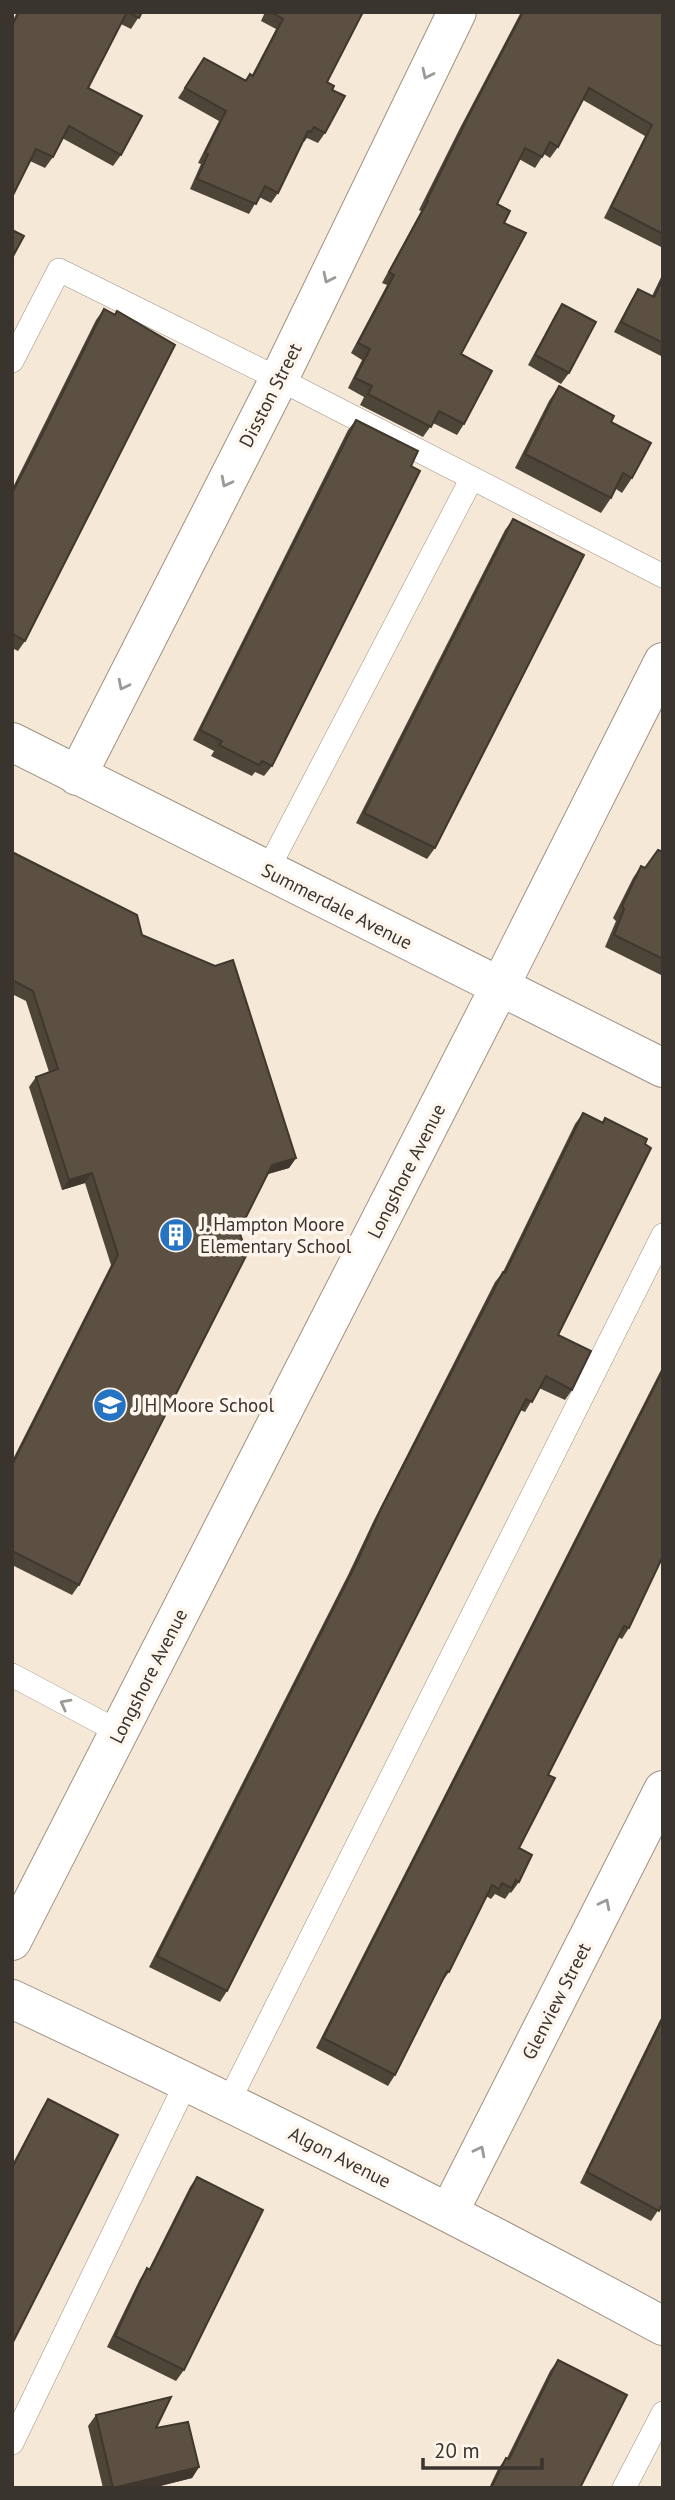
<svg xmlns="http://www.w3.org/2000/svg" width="675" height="2500" font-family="'PT Sans',sans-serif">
	<rect width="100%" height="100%" fill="#f5e8d7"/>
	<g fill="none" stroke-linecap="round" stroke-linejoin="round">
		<g stroke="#9f9283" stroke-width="24">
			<g id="service">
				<path d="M12 361 59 270 279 379 663 576"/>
				<path d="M267 871 472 478"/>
				<path d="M12 1675 119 1732"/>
				<path d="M229 2101 663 1235"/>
				<path d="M12 2443 187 2081"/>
				<path d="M624 2488 663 2413"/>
			</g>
		</g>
		<g stroke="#9f9283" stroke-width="40">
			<g id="minor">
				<path d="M77 776 279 379 457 12"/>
				<path d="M12 1941 499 988 663 662"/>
				<path d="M449 2212 663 1790"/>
			</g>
		</g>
		<g stroke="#9f9283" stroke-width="40">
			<g id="tertiary">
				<path d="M12 742 663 1068"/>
				<path d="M12 1999C232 2102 449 2210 663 2326"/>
			</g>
		</g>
		<use href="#service" stroke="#fff" stroke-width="23"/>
		<use href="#minor" stroke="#fff" stroke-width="38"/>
		<use href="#tertiary" stroke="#fff" stroke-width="38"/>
	</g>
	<g fill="#4e4539">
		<path d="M17 12H142L131 29 121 24 88 88 121 155 113 166 62 138 53 157 45 168 30 161 12 197V22Z"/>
		<path d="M265 12H363L327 82 332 90 325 133 318 143 307 138 304 142H302L278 193 271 203 259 197 249 214 190 189 201 164 198 163 219 121 178 98 204 58 245 80 250 74 252 75 276 29 261 21Z"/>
		<path d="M521 12H663V248L604 218 645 136 583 100 558 147 550 158 544 154 535 168 519 159 497 204 504 223 461 354 464 424 457 435 433 423 423 437 360 405 364 397 348 388 362 360 351 353 387 285 382 283 421 211 419 210 460 128Z"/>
		<path d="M663 273V357L614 332 631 300 638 289 652 296Z"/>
		<path d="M562 304 569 373 561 384 528 365 555 315Z"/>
		<path d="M104 309 25 641 18 651 12 648V489L96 320Z"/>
		<path d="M559 386 611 422 632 478 622 493 616 489 611 498 601 513 515 468 549 401Z"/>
		<path d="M356 420 411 466 272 766 264 776 255 772 252 776 211 756 214 751 193 740 348 430Z"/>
		<path d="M513 519 435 848 427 859 356 823 505 530Z"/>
		<path d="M12 852 142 935 296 1158 289 1168 267 1174 239 1231 79 1585 72 1595 12 1565V1461L111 1265 85 1183 62 1190 29 1087 36 1077 49 1072 26 1001 12 994Z"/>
		<path d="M663 852V976L605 947 616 921 613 918 633 878 641 866 645 868Z"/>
		<path d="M583 1113 602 1122 605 1118 558 1335 572 1390 565 1400 539 1388 525 1412 520 1410 227 1991 220 2002 149 1967 348 1575 374 1520 495 1282 503 1272 575 1124Z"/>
		<path d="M663 1366V1556L629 1628 622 1639 618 1637 548 1775 519 1848V1882L511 1893 510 1892 505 1899 495 1894 491 1899 486 1896 449 1972 441 1983 395 2075 388 2086 316 2048Z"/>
		<path d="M663 2014V2203L651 2221 580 2183Z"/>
		<path d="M48 2099 12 2344V2165L41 2110Z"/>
		<path d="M197 2177 184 2370 176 2381 107 2347 140 2279 147 2268 149 2269 190 2187Z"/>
		<path d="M558 2360 580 2488H489L498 2469 506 2458H507L550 2371Z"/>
		<path d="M96 2415 156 2428 199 2467 192 2478 152 2488H103L88 2426Z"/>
	</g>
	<g fill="#40382e">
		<path d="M296 1158 289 1168 265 1175 272 1165Z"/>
		<path d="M92 1173 85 1183 62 1190 69 1180Z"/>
		<path d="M199 2467 192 2478 152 2488H116Z"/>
	</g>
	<g fill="#5b5042" stroke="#40382e" stroke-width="2">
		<path d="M19 12H127L88 88 142 116 121 155 69 126 53 157 36 149 12 197V26Z"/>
		<path d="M128 12H142L139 18Z"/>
		<path d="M271 12H363L327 82 334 86 332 90 345 96 325 133 314 127 311 132 308 131 278 193 265 186 256 204 197 179 208 154 205 153 226 111 185 88 204 58 246 81 250 74 253 76 283 19Z"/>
		<path d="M523 12H663V234L611 207 652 125 589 88 558 147 550 142 542 157 525 148 497 204 510 211 504 223 526 233 461 354 492 371 464 424 439 411 431 427 368 394 372 386 355 378 370 349 358 343 394 275 389 272 428 201 427 200 468 117Z"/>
		<path d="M12 230 24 236 12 258Z"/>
		<path d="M663 278V343L621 322 638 289 654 297Z"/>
		<path d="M562 304 596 322 569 373 535 355Z"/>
		<path d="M104 309 115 315 117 311 175 345 25 641 12 634V493L37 445Z"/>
		<path d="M559 386 614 416 611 422 651 443 632 478 623 473 611 498 525 454Z"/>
		<path d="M356 420 418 451 411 466 420 471 272 766 262 761 259 765 219 745 222 741 200 730Z"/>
		<path d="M513 519 584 555 435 848 364 813Z"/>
		<path d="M658 850 663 852V959L614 935 624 909 622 906 641 866 645 868Z"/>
		<path d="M12 852 137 915 142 935 215 966 233 960 296 1158 272 1165 239 1231 247 1254 79 1585 12 1551V1465L118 1255 92 1173 69 1180 36 1077 58 1069 33 991 12 980Z"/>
		<path d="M583 1113 603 1123 605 1118 647 1139 645 1144 651 1148 558 1335 591 1351 572 1390 546 1376 532 1402 526 1399 227 1991 157 1956 356 1564 381 1509 503 1272 505 1273Z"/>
		<path d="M663 1370V1556L629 1628 624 1626 548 1775 555 1778 519 1848 532 1855 519 1882 516 1880 512 1888 502 1883 499 1889 492 1885 449 1972 447 1971 395 2075 323 2038Z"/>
		<path d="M663 2018V2203L659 2211 587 2172Z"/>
		<path d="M48 2099 118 2135 12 2344V2168Z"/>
		<path d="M197 2177 263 2210 184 2370 115 2336 147 2268 150 2270Z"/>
		<path d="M558 2360 627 2395 580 2488H491L506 2458 509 2459Z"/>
		<path d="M171 2397 156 2428 188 2422 199 2467 113 2488 96 2415Z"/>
	</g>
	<defs><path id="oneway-chevron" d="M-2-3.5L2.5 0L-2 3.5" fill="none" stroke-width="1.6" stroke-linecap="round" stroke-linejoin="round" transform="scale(1.75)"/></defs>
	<g stroke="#9c9a96">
		<use href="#oneway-chevron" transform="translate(427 74) rotate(116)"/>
		<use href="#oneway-chevron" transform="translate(328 278) rotate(116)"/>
		<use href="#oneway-chevron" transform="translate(226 482) rotate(117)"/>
		<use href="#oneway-chevron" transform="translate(123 685) rotate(117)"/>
		<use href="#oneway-chevron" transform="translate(65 1704) rotate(-152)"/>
		<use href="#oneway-chevron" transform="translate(605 1904) rotate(-63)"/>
		<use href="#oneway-chevron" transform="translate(480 2151) rotate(-63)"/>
	</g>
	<defs>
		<g id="building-disc" transform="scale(1.75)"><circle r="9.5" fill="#2673c3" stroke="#fef6ec"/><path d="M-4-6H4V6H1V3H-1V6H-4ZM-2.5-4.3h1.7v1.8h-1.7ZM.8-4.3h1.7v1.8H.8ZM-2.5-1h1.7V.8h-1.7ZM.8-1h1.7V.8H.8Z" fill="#fff"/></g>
		<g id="school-disc" transform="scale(1.75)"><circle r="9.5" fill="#2673c3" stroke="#fef6ec"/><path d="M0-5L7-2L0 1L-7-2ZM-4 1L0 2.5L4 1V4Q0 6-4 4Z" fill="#fff"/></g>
	</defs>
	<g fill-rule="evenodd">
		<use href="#building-disc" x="176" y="1235"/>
		<use href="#school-disc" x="110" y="1405"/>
	</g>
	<g text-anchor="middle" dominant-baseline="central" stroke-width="7" stroke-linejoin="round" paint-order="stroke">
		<g font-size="19" fill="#39342e" stroke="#fef6ec">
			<text transform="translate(270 395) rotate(-63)">Disston Street</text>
			<text transform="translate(337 906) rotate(27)">Summerdale Avenue</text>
			<text transform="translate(406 1171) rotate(-63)">Longshore Avenue</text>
			<text transform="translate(148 1676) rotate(-63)">Longshore Avenue</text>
			<text transform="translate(556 2001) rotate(-63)">Glenview Street</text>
			<text transform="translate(340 2157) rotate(27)">Algon Avenue</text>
		</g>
		<g font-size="19" fill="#39342e" stroke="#fef6ec" text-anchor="start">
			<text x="200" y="1224">J. Hampton Moore<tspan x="200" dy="22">Elementary School</tspan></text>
			<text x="134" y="1405">J H Moore School</text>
		</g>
	</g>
	<rect width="675" height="2500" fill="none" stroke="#39342e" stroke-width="28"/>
	<path d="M423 2458v10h119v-10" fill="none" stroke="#39342e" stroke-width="3.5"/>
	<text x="434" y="2458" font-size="21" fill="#39342e" stroke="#fef6ec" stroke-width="5" paint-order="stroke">20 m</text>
</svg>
